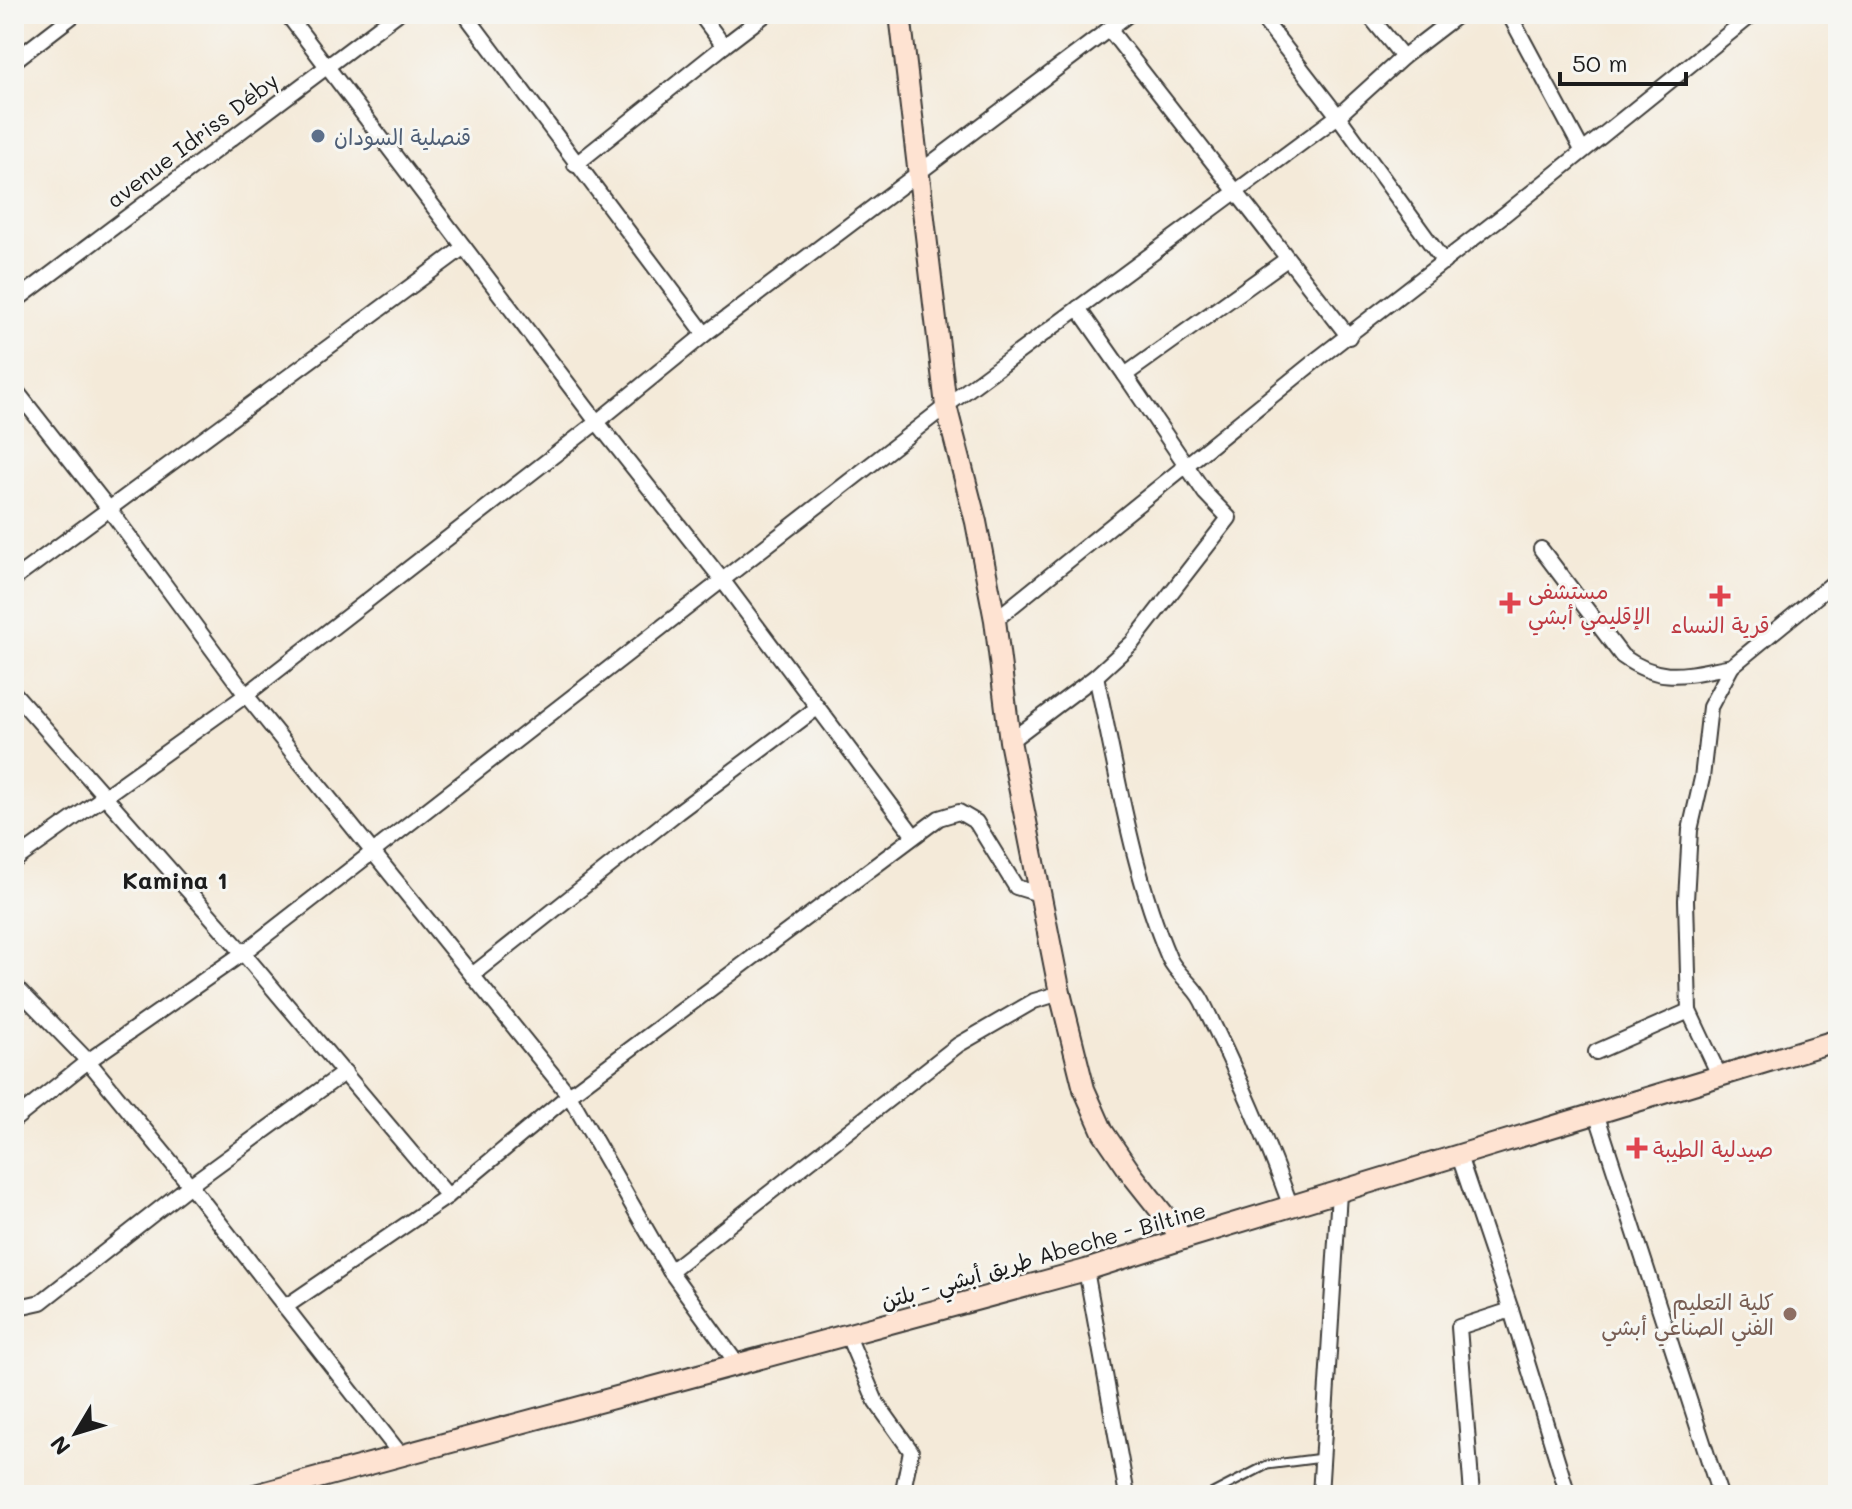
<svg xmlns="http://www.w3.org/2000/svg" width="1852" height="1509" font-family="Mali,'Playpen Sans Arabic',sans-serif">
	<rect width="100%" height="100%" fill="#f6f6f2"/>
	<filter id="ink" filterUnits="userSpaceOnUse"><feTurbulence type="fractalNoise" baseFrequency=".0125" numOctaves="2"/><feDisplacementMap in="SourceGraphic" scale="16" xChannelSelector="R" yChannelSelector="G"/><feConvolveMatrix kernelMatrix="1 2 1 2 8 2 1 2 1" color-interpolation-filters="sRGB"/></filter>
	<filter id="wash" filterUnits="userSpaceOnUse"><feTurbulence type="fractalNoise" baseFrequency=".006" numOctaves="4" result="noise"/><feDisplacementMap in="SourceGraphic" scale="32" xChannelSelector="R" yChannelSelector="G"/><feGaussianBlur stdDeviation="1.8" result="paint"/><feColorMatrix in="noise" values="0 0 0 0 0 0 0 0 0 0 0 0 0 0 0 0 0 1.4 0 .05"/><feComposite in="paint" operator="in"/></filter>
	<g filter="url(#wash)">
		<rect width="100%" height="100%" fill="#f4ead9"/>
	</g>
	<g filter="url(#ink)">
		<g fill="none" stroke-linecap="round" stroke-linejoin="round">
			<g stroke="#3c3b38" stroke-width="11">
				<path id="lane" d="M1209 1495 1267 1465 1322 1458"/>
			</g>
			<g stroke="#3c3b38" stroke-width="18">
				<g id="street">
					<path d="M287 14 597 422 723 581 914 836"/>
					<path d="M465 14 705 334"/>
					<path d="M700 14 724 46 766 14"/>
					<path d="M1259 14 1338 116 1444 262"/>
					<path d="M1368 14 1403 57"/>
					<path d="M1509 14 1582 150"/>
					<path d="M1109 29 1349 337"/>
					<path d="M14 61 75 14"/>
					<path d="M575 165 724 46"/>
					<path d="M14 302 397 14"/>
					<path d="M1078 308 1125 375"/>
					<path d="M14 388 109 509 246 695 569 1095 670 1271 738 1365"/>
					<path d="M1541 549 1622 656C1663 685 1686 674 1732 666"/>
					<path d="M14 579 464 247"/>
					<path d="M995 620 1320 357 1505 214 1753 14"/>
					<path d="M1096 676C1117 770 1131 869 1169 958 1176 974 1194 985 1202 1001 1235 1068 1266 1137 1291 1207"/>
					<path d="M14 693 243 953 448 1196"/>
					<path d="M1010 741 1096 676 1132 643 1229 518 1205 493 1125 375 1287 259"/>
					<path d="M14 861 246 695 597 422 705 334 1129 14"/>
					<path d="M472 975 678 812 817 708"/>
					<path d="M14 985 88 1061 190 1185 401 1455"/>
					<path d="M1689 1011 1686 900 1690 830 1702 778 1710 707 1732 666 1838 579"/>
					<path d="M1596 1052 1689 1011 1720 1077"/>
					<path d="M1596 1113 1720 1495"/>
					<path d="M14 1120 88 1061 243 953 946 406 1338 116 1403 57 1459 14"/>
					<path d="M1459 1156 1511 1310 1568 1495"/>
					<path d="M1086 1270 1127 1495"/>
					<path d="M670 1271 958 1045 1034 1001 1060 993"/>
					<path d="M285 1307 448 1196 569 1095 939 818 959 812 976 822 1016 887 1039 894"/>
					<path d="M14 1308 41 1302 190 1185 345 1072"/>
					<path d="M848 1336 876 1402 911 1451 902 1495"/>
					<path d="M1320 1495 1339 1193"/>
					<path d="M1472 1495 1459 1327 1511 1310"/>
				</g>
			</g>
			<g stroke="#3c3b38" stroke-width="24">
				<g id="secondary">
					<path d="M900 14 946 406 976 522 995 620 1010 741 1060 993 1084 1089 1103 1132 1133 1176 1183 1239"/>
					<path d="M255 1495 1086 1270 1183 1239 1838 1040"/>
				</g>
			</g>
			<use href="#lane" stroke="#fff" stroke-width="7"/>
			<use href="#street" stroke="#fff" stroke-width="14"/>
			<use href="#secondary" stroke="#fee3d2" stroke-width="20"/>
		</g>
	</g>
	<circle fill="#5c6f8a" stroke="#f6f6f2" stroke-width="3" cx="318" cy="136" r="8"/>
	<g fill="#e0444e" stroke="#f6f6f2" stroke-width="3">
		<path d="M1716 584h8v8h8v8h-8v8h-8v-8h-8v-8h8z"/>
		<path d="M1506 591h8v8h8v8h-8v8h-8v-8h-8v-8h8z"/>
		<path d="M1633 1136h8v8h8v8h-8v8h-8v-8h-8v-8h8z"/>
	</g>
	<circle fill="#8d6e63" stroke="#f6f6f2" stroke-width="3" cx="1790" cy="1314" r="8"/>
	<g text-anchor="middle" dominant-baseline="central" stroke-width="6" stroke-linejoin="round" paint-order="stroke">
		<g font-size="22" fill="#4e5e75" stroke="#f6f6f2" text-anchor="start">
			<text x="334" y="136">قنصلية السودان</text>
		</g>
		<g font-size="22" fill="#1c1c1c" stroke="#f6f6f2">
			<text transform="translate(192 140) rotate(-37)">avenue Idriss Déby</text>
			<text transform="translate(1043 1255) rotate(-16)">طريق أبشي - بلتن Abeche - Biltine</text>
		</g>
		<g font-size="22" fill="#be3a42" stroke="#f6f6f2" text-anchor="start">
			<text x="1528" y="590">مستشفى<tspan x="1528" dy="25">الإقليمي أبشي</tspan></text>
			<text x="1720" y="624" text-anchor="middle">قرية النساء</text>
			<text x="1653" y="1148">صيدلية الطيبة</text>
		</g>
		<g font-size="22" fill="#785e54" stroke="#f6f6f2" text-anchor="end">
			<text x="1774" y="1301">كلية التعليم<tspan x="1774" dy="25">الفني الصناعي أبشي</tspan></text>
		</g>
		<g font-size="24" font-weight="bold" fill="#1c1c1c" stroke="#f6f6f2">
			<text x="175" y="879">Kamina 1</text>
		</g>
	</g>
	<rect width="1852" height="1509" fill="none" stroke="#f6f6f2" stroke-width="48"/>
	<g transform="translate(76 1433) rotate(232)" stroke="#f6f6f2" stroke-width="6" paint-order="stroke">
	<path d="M0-6L14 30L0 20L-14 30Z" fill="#1c1c1c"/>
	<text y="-12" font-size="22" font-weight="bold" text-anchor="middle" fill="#1c1c1c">N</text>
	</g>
	<path d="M1560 72v12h126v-12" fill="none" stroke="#1c1c1c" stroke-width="4"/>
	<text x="1572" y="72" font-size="24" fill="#1c1c1c" stroke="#f6f6f2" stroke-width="6" paint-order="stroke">50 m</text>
</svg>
